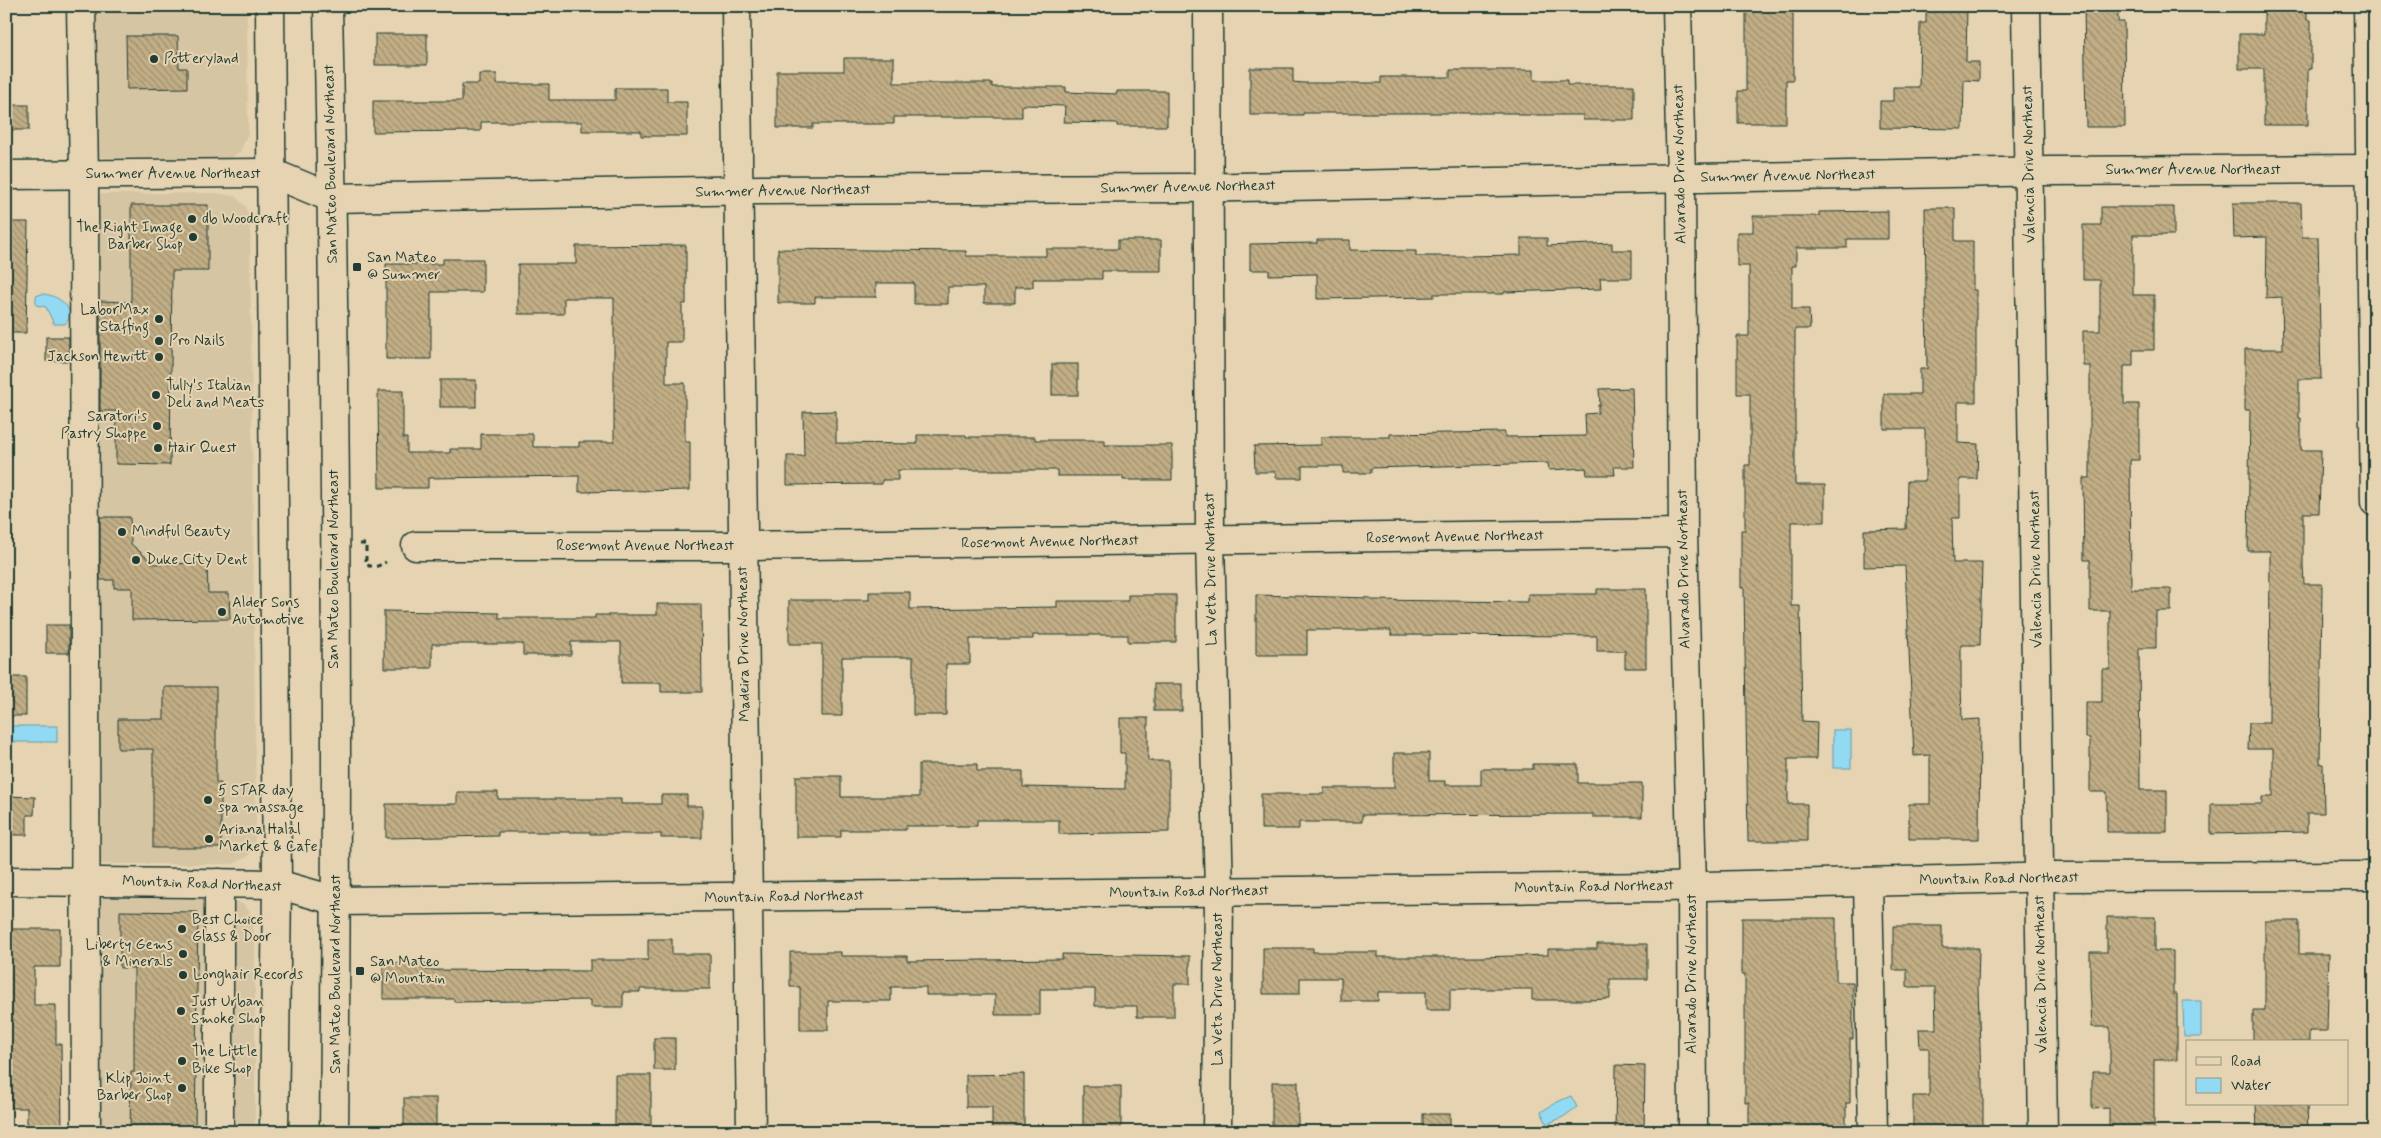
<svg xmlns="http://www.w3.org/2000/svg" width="2381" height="1138" font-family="Mynerve,sans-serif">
	<defs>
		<pattern id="building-back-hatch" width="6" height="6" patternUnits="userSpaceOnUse" patternTransform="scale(1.25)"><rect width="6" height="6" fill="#c2ae85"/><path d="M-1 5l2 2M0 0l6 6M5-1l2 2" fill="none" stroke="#9d8f6e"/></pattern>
	</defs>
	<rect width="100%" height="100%" fill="#e5d3b1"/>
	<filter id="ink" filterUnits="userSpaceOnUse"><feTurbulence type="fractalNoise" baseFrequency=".02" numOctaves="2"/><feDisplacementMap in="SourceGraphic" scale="10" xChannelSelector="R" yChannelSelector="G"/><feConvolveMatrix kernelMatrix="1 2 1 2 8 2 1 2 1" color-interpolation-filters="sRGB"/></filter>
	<g filter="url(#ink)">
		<g fill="#d6c5a2">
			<path d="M70 6H247L248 133 240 152 229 159 71 157Z"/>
			<path d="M214 193 235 196 246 207 250 222 256 830 254 847 247 857 233 864H79V194Z"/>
			<path d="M79 898H231L244 905 251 914 255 939V1132H80Z"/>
		</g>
		<g fill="#92daf4" stroke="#649ba7">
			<path d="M42 294C56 294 79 309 65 324H54L46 307 36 305V296Z"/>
			<rect x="6" y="726" width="51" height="16"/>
			<rect x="1833" y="730" width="18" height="38"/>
			<path d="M2183 1001H2201V1037H2184Z"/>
			<path d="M1571 1096 1577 1107 1563 1117 1547 1124 1541 1112 1555 1103Z"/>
		</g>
		<g fill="url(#building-back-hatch)" stroke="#1f3d34">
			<path d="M1746 6H1793V80H1786V123H1738V91H1746Z"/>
			<path d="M1926 6H1967L1966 62H1979V81L1964 80 1963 129 1880 128V101H1893V87H1919L1920 23H1926Z"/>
			<path d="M2084 6H2118V22H2124L2125 127H2086Z"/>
			<path d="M2264 6H2307V20H2311V69H2308V125H2264V69H2239V34H2264Z"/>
			<rect x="375" y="34" width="52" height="31"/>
			<path d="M126 36H178L179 68H187V88L127 89Z"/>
			<path d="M844 58H894V83H992V87H1066V92L1117 94V91H1167V126H1117V123L1064 122 1065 106 1022 105V117H894V124H813V128H777V71H844Z"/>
			<path d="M1250 68H1293V82L1303 83H1381V77H1450V70H1534V80H1567V85H1634V120H1583V115H1518V113H1303V115H1250Z"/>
			<path d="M479 74H497V84H549V100H615V88H667V102H687V136H641V131H582V122H481V131L373 132V101H462V84H479Z"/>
			<rect x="6" y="105" width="23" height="25"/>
			<path d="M2233 203H2301L2302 237H2318L2321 379H2299V418H2301V450H2321L2319 513H2303V565L2304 584H2322L2320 764H2323L2324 813H2307V832L2211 834V804H2262V797H2273V749H2248L2249 723H2269L2270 551H2248L2250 410H2245V349H2283L2282 297 2266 298 2267 237 2234 238Z"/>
			<path d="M131 205H208V271H172L170 465 116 464V411H100V301L131 302Z"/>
			<path d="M2101 207H2174V235H2133V295H2154V350H2133V366H2124V404H2139V460H2130L2131 589H2171V611H2156V648H2139L2140 790H2167V832H2107V792H2090V738H2086V702H2102V669H2110V611H2090V560H2084L2083 478H2090V366H2083V331H2100V280H2083V225H2101Z"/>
			<path d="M1925 208H1955V241H1973V290H1976V402H1958V443L1978 444 1977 479H1960V518H1952L1953 563H1982L1980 645H1961V682L1962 720 1980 719 1979 839H1909V804H1930V755L1914 756 1905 566 1864 567V530L1906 529 1907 481H1925V429H1884V394H1920V369H1927Z"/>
			<path d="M1888 211V239H1847V248H1796V266H1792V309H1809L1810 329H1795V485H1825V522H1791V606H1800L1802 721 1817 722 1816 759H1788V804H1807V841H1748L1744 588H1741V530H1745V465H1750V394H1737V336H1749V266H1737V232H1753V216H1819V212Z"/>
			<path d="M6 222H28L26 333H6Z"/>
			<path d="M1521 238H1547V246L1612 243V250H1632V278H1600L1601 289 1504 292V294H1434V297L1317 299V274L1269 275V270H1250V244L1317 243V240H1350V250L1416 251V256H1466L1521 255Z"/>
			<path d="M1118 240H1161V271H1102V279H1033V287H1015V303H984V287H948V304H914V283H876V297H815V303H778V249L966 251V256H1046V249H1118Z"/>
			<path d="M686 245V304H682V342H666V383H685V442H690V490L579 492V476L428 478V488H379L378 391H403V438H407V453H450V449H481V434H533V447H579V442H614V298H564V314H518V264H576V246Z"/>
			<path d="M443 259H483V292H431V359H386V264H443Z"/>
			<rect x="46" y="337" width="23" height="24"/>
			<rect x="1052" y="364" width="26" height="31"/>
			<rect x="440" y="380" width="36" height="27"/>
			<path d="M1632 388 1634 467H1614L1615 475H1587L1586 468 1549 470 1548 463 1371 468V473H1343V466H1302V478H1276V472H1255L1254 446 1321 445V437H1390V434L1505 432V437L1586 436 1585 414 1598 413V405H1600L1599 389Z"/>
			<path d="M836 411V443L917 444V435H966V437H1035V440H1105V445H1172V480H1123V476H1057V470H898V480H882V484L787 485V456H804L803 412Z"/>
			<path d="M100 517H130L131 544 154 564 207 563 208 593H229L230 619 132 620V588H114V580H100Z"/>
			<path d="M1597 589H1646V668H1625V651H1597V636L1391 635V630H1307V655H1256V595L1371 598V600L1528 602V594H1597Z"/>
			<path d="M869 592H910V609L1057 607V601H1128V595H1176V642H1128V635H1033V639H970V664H946V715H913V657H842V716H822V644H789V600H869Z"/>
			<path d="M657 604H701L702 692H661V683H621V642H571V655H523V644H432V668H384V611L499 613V618H595V615H657Z"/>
			<rect x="46" y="625" width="23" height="28"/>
			<rect x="6" y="677" width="20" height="39"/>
			<rect x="1154" y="684" width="28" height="27"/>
			<path d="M164 687H216V783H221V848H153V749H118V719H164Z"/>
			<path d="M1120 718H1148V761H1169V832L1059 834V820H977V826H906V830H841V837H796V776H841V797H919V764H977V771H1023V787L1125 789V753H1120Z"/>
			<path d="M1394 753H1429V781H1445V785H1481V769H1533V764H1578V783H1642V817H1593V814L1362 815V822H1299V829H1261V794H1324V788H1394Z"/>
			<path d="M457 792H498V799H621V804H661V795H687V806H702V838H661V834H590V832H498V836L386 838V804H457Z"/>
			<path d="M6 796 35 797 34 815H27V835H6Z"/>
			<path d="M120 911 198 912 195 1132H130L131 1072H134V968H120Z"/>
			<path d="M2107 917H2155V951H2173V994H2177V1060H2154V1132H2109V1108L2092 1109V1072H2110V1027H2092L2090 985V952H2107Z"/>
			<path d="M1742 918H1836V982H1853V1039H1850V1103H1846V1132H1749V1103H1745V974H1742Z"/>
			<path d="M2265 921H2299V954H2329L2327 1031H2309V1042H2253V1010H2265Z"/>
			<path d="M1893 926H1942V948H1979L1978 987 1981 1078H1983V1132H1913V1096H1929V1048H1920L1919 1029H1936L1935 987H1907V970H1893Z"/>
			<path d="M6 929H60V967H34V1005H56V1044H61L62 1132H27V1108H11V1082H6Z"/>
			<path d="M648 939H672V954H710V989H640V992H623V1007H590V1000L454 1002V999H383V963H426V970L590 971V960H648Z"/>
			<path d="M1597 944H1647V979H1610V999L1585 1000H1532V989H1450V1010H1426V992H1378V1001H1341V978H1300V994H1263V948H1313V952H1378V957H1479L1548 955V949H1597Z"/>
			<path d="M790 952H841V956H907V961L1062 959V954L1190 956V984H1174V1017H1137V1006H1095V989H1040V1015H995V995H926V987H891V1001H828V1030H800V987H790Z"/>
			<rect x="654" y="1038" width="21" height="32"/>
			<path d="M1616 1065 1645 1066 1644 1132H1615Z"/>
			<path d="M1024 1074V1132H992V1107H966V1075Z"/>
			<rect x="615" y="1075" width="36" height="57"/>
			<rect x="1272" y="1082" width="26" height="50"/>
			<rect x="1083" y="1086" width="38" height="46"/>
			<rect x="404" y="1098" width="32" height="34"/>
			<path d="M2256 1104H2307L2308 1132H2257Z"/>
			<rect x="1423" y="1114" width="27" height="18"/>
		</g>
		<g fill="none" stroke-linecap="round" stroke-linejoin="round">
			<g stroke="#1f3d34" stroke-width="31">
				<g id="minor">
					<path d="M81 6 84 175 86 1132"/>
					<path d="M736 6 751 1132"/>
					<path d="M1208 6 1210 540 1219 892 1217 1132"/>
					<path d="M1677 6 1681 179 1683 533 1692 886 1693 1132"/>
					<path d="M2026 6 2043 1132"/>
					<path d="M2368 6 2375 502"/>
					<path d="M6 175 272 173 332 198 760 190 1186 188 2050 171 2375 169"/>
					<path d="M416 546H743L1683 533"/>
					<path d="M6 881 277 884 337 901 1665 887 2057 877 2375 876"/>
					<path d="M1868 882 1873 1132"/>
					<path d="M219 883V1132"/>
				</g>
			</g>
			<g stroke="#1f3d34" stroke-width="31">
				<g id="major">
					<path d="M270 6 277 884 274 1132"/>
					<path d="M328 6C336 381 338 757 334 1132"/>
				</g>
			</g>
			<path stroke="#1f3d34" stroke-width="3" stroke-dasharray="5 4" stroke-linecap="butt" d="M360 544H366V562L369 566H378L386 562"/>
			<use href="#minor" stroke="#e5d3b1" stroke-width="28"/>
			<use href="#major" stroke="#e5d3b1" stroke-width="28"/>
		</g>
	</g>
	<g fill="#1f3d34" stroke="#e5d3b1" stroke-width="2">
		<circle cx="154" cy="59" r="5"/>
		<circle cx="192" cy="219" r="5"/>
		<circle cx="193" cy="237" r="5"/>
		<rect x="352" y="262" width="10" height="10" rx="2.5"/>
		<circle cx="159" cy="319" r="5"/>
		<circle cx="159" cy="341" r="5"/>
		<circle cx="159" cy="357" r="5"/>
		<circle cx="156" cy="395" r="5"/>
		<circle cx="157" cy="426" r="5"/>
		<circle cx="158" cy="448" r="5"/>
		<circle cx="122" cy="532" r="5"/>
		<circle cx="136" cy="560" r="5"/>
		<circle cx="222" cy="612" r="5"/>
		<circle cx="208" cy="800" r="5"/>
		<circle cx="209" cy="839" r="5"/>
		<circle cx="182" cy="929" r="5"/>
		<circle cx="183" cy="954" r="5"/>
		<rect x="355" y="966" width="10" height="10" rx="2.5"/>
		<circle cx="183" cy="975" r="5"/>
		<circle cx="181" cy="1011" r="5"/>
		<circle cx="182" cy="1061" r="5"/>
		<circle cx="182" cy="1088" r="5"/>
	</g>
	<g text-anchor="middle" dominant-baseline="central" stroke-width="4" stroke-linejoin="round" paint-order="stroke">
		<g font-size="15" fill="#1f3d34" stroke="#e5d3b1" text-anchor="start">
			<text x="164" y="59">Potteryland</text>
			<text x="202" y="219">db Woodcraft</text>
			<text x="183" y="228" text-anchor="end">The Right Image<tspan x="183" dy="17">Barber Shop</tspan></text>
			<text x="367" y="258">San Mateo<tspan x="367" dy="17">@ Summer</tspan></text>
			<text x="149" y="310" text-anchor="end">LaborMax<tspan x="149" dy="17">Staffing</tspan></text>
			<text x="169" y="341">Pro Nails</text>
			<text x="149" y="357" text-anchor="end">Jackson Hewitt</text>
			<text x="166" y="386">Tully's Italian<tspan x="166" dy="17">Deli and Meats</tspan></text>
			<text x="147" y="417" text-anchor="end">Saratori's<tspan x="147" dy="17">Pastry Shoppe</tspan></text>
			<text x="168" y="448">Hair Quest</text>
			<text x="132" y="532">Mindful Beauty</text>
			<text x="146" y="560">Duke City Dent</text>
			<text x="232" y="603">Alder Sons<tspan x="232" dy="17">Automotive</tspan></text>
			<text x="218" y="791">5 STAR day<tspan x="218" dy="17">spa massage</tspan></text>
			<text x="219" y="830">Ariana Halal<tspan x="219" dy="17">Market &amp; Cafe</tspan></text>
			<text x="192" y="920">Best Choice<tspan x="192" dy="17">Glass &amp; Door</tspan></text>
			<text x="173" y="945" text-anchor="end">Liberty Gems<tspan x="173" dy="17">&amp; Minerals</tspan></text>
			<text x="370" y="962">San Mateo<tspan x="370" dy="17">@ Mountain</tspan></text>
			<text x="193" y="975">Longhair Records</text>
			<text x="191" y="1002">Just Urban<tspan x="191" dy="17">Smoke Shop</tspan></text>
			<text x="192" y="1052">The Little<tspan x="192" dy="17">Bike Shop</tspan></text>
			<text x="172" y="1079" text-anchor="end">Klip Joint<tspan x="172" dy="17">Barber Shop</tspan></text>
		</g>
		<g font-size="15" fill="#1f3d34" stroke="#e5d3b1">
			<text transform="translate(331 164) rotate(-91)">San Mateo Boulevard Northeast</text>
			<text transform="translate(1680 164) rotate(-91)">Alvarado Drive Northeast</text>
			<text transform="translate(2029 164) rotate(-91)">Valencia Drive Northeast</text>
			<text x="2193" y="170">Summer Avenue Northeast</text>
			<text x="173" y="174">Summer Avenue Northeast</text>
			<text transform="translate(1788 176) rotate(-1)">Summer Avenue Northeast</text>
			<text transform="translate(1188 187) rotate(-1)">Summer Avenue Northeast</text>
			<text transform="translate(783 191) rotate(-1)">Summer Avenue Northeast</text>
			<text transform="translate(1455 537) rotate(-1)">Rosemont Avenue Northeast</text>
			<text transform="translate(1050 542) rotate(-1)">Rosemont Avenue Northeast</text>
			<text x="645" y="546">Rosemont Avenue Northeast</text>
			<text transform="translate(334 569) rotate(-90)">San Mateo Boulevard Northeast</text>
			<text transform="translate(1211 569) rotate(-91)">La Veta Drive Northeast</text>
			<text transform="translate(1684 569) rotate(-91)">Alvarado Drive Northeast</text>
			<text transform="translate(2036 569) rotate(-91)">Valencia Drive Northeast</text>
			<text transform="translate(744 644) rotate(-91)">Madeira Drive Northeast</text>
			<text transform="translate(1999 879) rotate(-1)">Mountain Road Northeast</text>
			<text transform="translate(202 884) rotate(2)">Mountain Road Northeast</text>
			<text transform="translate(1594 887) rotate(-1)">Mountain Road Northeast</text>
			<text transform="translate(1189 892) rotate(-1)">Mountain Road Northeast</text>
			<text transform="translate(784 897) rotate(-1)">Mountain Road Northeast</text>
			<text transform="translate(336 974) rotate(-90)">San Mateo Boulevard Northeast</text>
			<text transform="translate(1692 974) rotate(-90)">Alvarado Drive Northeast</text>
			<text transform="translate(2041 974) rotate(-91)">Valencia Drive Northeast</text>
			<text transform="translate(1218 989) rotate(-90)">La Veta Drive Northeast</text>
		</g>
	</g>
	<rect width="2381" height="1138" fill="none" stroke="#e5d3b1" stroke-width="25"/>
	<rect x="12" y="12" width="2356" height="1113" fill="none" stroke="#1f3d34" stroke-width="2" filter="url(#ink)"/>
	<rect x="2186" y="1040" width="162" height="65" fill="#e5d3b1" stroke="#96977f"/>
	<rect x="2196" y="1057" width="25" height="8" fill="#e5d3b1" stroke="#96977f"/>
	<text x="2231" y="1066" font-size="15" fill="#1f3d34">Road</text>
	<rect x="2196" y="1078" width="25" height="15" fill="#92daf4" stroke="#96977f"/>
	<text x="2231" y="1090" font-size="15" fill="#1f3d34">Water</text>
</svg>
